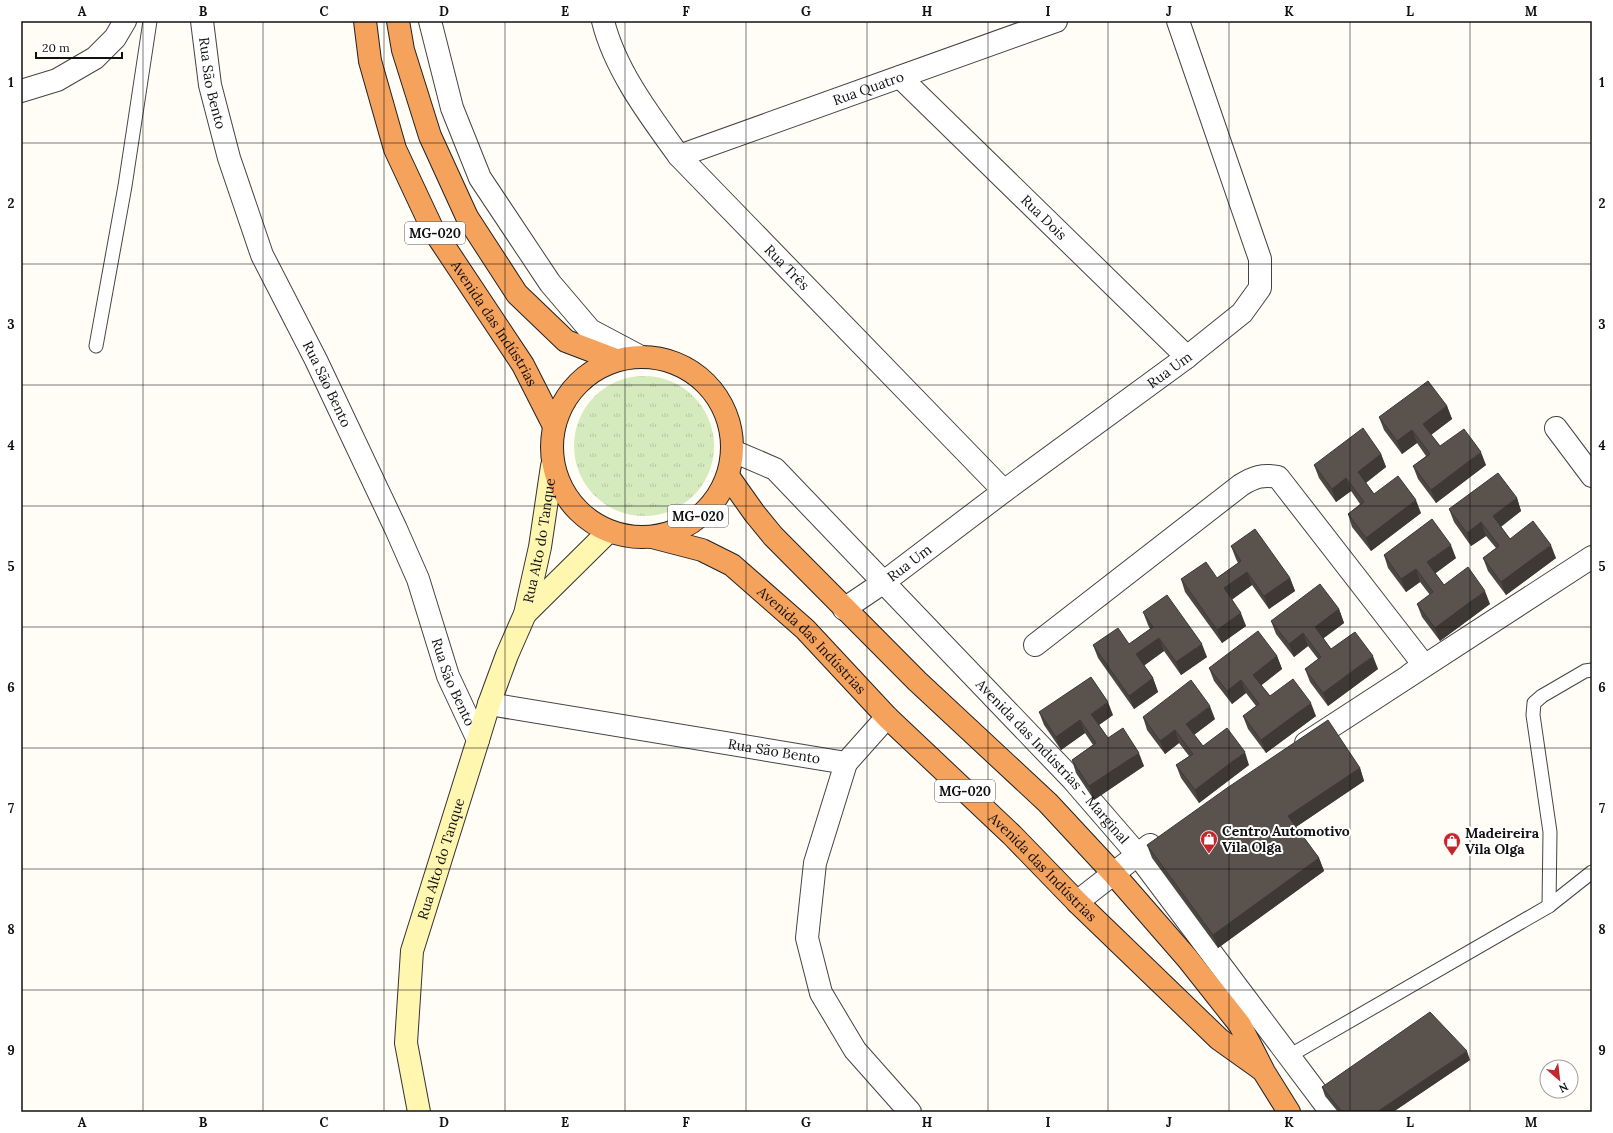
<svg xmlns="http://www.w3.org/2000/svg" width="1613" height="1133" font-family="Lora,serif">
	<defs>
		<pattern id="grass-tufts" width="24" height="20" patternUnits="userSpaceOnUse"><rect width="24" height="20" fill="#d5ebbd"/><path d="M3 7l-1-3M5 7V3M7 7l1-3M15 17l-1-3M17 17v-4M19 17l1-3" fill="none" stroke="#b6c8a1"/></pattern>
	</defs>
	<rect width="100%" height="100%" fill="#fffdf5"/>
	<circle fill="url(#grass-tufts)" cx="644" cy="446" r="70"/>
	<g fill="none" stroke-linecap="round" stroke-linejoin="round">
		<g stroke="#444" stroke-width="15">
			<g id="lane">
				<path d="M96 346 125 186 150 21"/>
				<path d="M1549 906 1550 832 1533 715 1534 703 1542 696 1585 671 1592 670"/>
				<path d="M1289 1056 1549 906 1592 872"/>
			</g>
		</g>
		<g stroke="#444" stroke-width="24">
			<g id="street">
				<path id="s1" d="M202 21 210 85 229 158 262 255 316 360 396 529 418 579 448 676 478 740"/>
				<path d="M430 21 452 108 480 178 550 283 590 330 639 356"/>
				<path id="s2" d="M603 21C615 70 650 116 679 156L1004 491"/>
				<path id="s3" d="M900 77 1187 357"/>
				<path d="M21 91 57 80 95 58 115 38 125 21"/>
				<path id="s4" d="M679 156 1056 21"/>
				<path d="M1556 428 1592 476"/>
				<path id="s5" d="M733 451 775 469 1073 780 1137 854 1331 1112"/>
				<path id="s6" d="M844 609 884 582 1004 491 1187 357 1242 313 1260 288V259L1178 21"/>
				<path d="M1035 645 1241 485C1254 477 1263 474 1278 477L1424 665 1411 674"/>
				<path id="s7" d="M489 704 846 763"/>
				<path d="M887 717 846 763 815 863 807 938 821 993 855 1050 910 1112"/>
				<path d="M1306 743 1592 557"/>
				<path d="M1077 902 1150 845"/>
			</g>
		</g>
		<g stroke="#333" stroke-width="24">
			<g id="secondary">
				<path d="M525 614 608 532"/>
				<path id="s8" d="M419 1112 406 1043 412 951 478 740 489 704 507 655 525 614 540 547 552 466"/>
			</g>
		</g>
		<g stroke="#222" stroke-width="24">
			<g id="highway">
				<path id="s9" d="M365 21 370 61 395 149 432 228 523 365 553 424"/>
				<path d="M398 21 403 50 430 136 467 217 517 294 566 341 616 360"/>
				<circle cx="642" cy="447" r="90"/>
				<path d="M728 476 755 514 773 536 917 681 1048 803 1113 873 1187 958 1240 1025 1264 1072 1289 1112"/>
				<path id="s10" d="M652 537 702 550 732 565 805 629 887 717 1012 835 1077 902 1219 1039 1261 1069"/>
			</g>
		</g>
		<use href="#lane" stroke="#fff" stroke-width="13"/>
		<use href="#street" stroke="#fff" stroke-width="22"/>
		<use href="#secondary" stroke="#fff6b0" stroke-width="22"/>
		<use href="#highway" stroke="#f5a25d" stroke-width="22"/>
	</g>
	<g fill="#4d4742">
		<path d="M1447 406 1452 419 1431 435 1440 446 1486 465 1436 503 1418 479 1413 466 1426 456 1417 443 1402 454 1384 430 1379 417Z"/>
		<path d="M1381 454 1386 467 1366 483 1374 494 1421 513 1371 551 1352 527 1348 514 1360 504 1351 491 1336 502 1319 478 1314 465Z"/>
		<path d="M1517 498 1521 511 1501 527 1510 539 1556 558 1506 595 1488 571 1483 558 1496 548 1486 536 1471 546 1454 522 1449 509Z"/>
		<path d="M1231 546 1290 578 1295 591 1269 609 1252 585 1232 599 1246 626 1222 643 1185 592 1181 579 1217 578 1238 563 1236 559Z"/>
		<path d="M1384 555 1456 558 1435 573 1444 585 1490 604 1440 641 1422 617 1417 604 1430 595 1420 582 1406 592 1388 568Z"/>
		<path d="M1339 609 1344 623 1323 638 1331 649 1378 669 1328 706 1310 682 1305 669 1318 659 1308 646 1294 657 1276 634 1271 621Z"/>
		<path d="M1143 612 1207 657 1181 675 1164 651 1144 665 1153 678 1158 692 1134 709 1098 658 1093 645 1129 644 1150 629 1148 625Z"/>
		<path d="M1277 656 1282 669 1261 685 1270 696 1316 716 1266 753 1248 729 1243 716 1256 706 1246 693 1232 704 1214 681 1209 668Z"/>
		<path d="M1039 712 1113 715 1099 725 1108 738 1144 766 1094 800 1076 773 1072 760 1093 745 1085 733 1061 750 1044 725Z"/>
		<path d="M1143 717 1215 719 1194 735 1203 746 1249 765 1199 803 1181 778 1176 765 1189 756 1179 743 1165 754 1147 730Z"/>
		<path d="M1360 768 1364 781 1296 827 1319 858 1324 871 1218 948 1152 858 1147 845Z"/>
		<path d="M1470 1060 1393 1112H1338L1325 1096 1322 1087Z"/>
	</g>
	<g fill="#3f3936">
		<path d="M1447 406 1452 419 1428 437 1423 424Z"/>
		<path d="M1412 430 1417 443 1402 454 1397 441Z"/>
		<path d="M1481 452 1486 465 1436 503 1431 490Z"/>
		<path d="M1381 454 1386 467 1362 485 1358 472Z"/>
		<path d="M1346 478 1351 491 1336 502 1332 489Z"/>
		<path d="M1517 498 1521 511 1497 529 1493 516Z"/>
		<path d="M1416 500 1421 513 1371 551 1366 538Z"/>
		<path d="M1481 522 1486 536 1471 546 1467 533Z"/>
		<path d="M1451 545 1456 558 1432 576 1427 562Z"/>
		<path d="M1551 545 1556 558 1506 595 1501 582Z"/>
		<path d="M1416 569 1420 582 1406 592 1401 579Z"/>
		<path d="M1247 572 1252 585 1229 602 1224 588Z"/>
		<path d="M1290 578 1295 591 1269 609 1264 596Z"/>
		<path d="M1485 591 1490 604 1440 641 1435 628Z"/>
		<path d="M1339 609 1344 623 1320 641 1315 627Z"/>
		<path d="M1241 613 1246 626 1222 643 1217 630Z"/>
		<path d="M1303 633 1308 646 1294 657 1289 644Z"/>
		<path d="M1159 638 1164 651 1141 668 1136 654Z"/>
		<path d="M1202 644 1207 657 1181 675 1176 662Z"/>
		<path d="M1277 656 1282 669 1258 688 1253 675Z"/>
		<path d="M1373 656 1378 669 1328 706 1323 693Z"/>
		<path d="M1153 678 1158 692 1134 709 1129 696Z"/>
		<path d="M1241 680 1246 693 1232 704 1227 691Z"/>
		<path d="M1108 702 1113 715 1096 727 1091 714Z"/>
		<path d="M1311 703 1316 716 1266 753 1261 740Z"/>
		<path d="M1210 706 1215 719 1191 737 1186 724Z"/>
		<path d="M1080 720 1085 733 1061 750 1056 737Z"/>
		<path d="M1175 730 1179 743 1165 754 1160 741Z"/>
		<path d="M1245 752 1249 765 1199 803 1195 790Z"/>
		<path d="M1139 753 1144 766 1094 800 1089 786Z"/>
		<path d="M1360 768 1364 781 1293 829 1288 816Z"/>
		<path d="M1319 858 1324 871 1218 948 1213 935Z"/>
		<path d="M1467 1051 1470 1060 1393 1112H1377Z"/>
	</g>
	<g fill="#5a524d" stroke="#3f3936">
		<path d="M1428 381 1447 406 1423 424 1440 446 1464 429 1481 452 1431 490 1413 466 1430 454 1412 430 1397 441 1379 417Z"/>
		<path d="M1363 428 1381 454 1358 472 1374 494 1398 476 1416 500 1366 538 1348 514 1364 502 1346 478 1332 489 1314 465Z"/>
		<path d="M1498 473 1517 498 1493 516 1510 539 1533 521 1551 545 1501 582 1483 558 1499 546 1481 522 1467 533 1449 509Z"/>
		<path d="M1432 519 1451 545 1427 562 1444 585 1468 567 1485 591 1435 628 1417 604 1433 592 1416 569 1401 579 1384 555Z"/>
		<path d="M1255 529 1290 578 1264 596 1247 572 1224 588 1241 613 1217 630 1181 579 1206 562 1217 578 1241 561 1231 546Z"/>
		<path d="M1320 584 1339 609 1315 627 1331 649 1355 632 1373 656 1323 693 1305 669 1321 657 1303 633 1289 644 1271 621Z"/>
		<path d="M1167 595 1202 644 1176 662 1159 638 1136 654 1153 678 1129 696 1093 645 1118 628 1129 644 1153 627 1143 612Z"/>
		<path d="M1258 631 1277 656 1253 675 1270 696 1293 679 1311 703 1261 740 1243 716 1259 704 1241 680 1227 691 1209 668Z"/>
		<path d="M1091 677 1108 702 1091 714 1108 738 1123 728 1139 753 1089 786 1072 760 1096 743 1080 720 1056 737 1039 712Z"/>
		<path d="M1191 680 1210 706 1186 724 1203 746 1227 728 1245 752 1195 790 1176 765 1193 754 1175 730 1160 741 1143 717Z"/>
		<path d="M1328 720 1360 768 1288 816 1319 858 1213 935 1147 845 1227 788Z"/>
		<path d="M1430 1012 1467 1051 1377 1112H1342L1322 1087Z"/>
	</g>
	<path fill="none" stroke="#111" stroke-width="1" stroke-opacity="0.55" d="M143 21V1112M263 21V1112M384 21V1112M505 21V1112M625 21V1112M746 21V1112M867 21V1112M988 21V1112M1108 21V1112M1229 21V1112M1350 21V1112M1470 21V1112M21 143H1592M21 264H1592M21 385H1592M21 506H1592M21 627H1592M21 748H1592M21 869H1592M21 990H1592"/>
	<defs>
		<g id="shop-pin" transform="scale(0.9)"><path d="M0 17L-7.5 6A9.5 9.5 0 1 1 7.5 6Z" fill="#c4262e" stroke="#fff"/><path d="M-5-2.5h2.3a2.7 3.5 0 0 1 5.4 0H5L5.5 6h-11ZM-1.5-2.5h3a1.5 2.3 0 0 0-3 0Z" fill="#fff"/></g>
	</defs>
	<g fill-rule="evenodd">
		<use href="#shop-pin" x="1209" y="839"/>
		<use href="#shop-pin" x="1452" y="841"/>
	</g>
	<g text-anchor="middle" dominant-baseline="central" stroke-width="4" stroke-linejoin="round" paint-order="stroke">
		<g fill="#fff" stroke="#585858" stroke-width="1">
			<rect x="405" y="222" width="60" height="22" rx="3"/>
			<rect x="668" y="505" width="60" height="22" rx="3"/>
			<rect x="935" y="780" width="60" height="22" rx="3"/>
		</g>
		<g font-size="13" font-weight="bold" fill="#111">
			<text x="435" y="233">MG-020</text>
			<text x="698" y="516">MG-020</text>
			<text x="965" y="791">MG-020</text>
		</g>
		<g font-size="14" fill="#111" stroke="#fff">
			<text stroke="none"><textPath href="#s1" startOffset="63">Rua São Bento</textPath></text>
			<text stroke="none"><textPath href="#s4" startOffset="201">Rua Quatro</textPath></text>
			<text stroke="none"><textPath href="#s3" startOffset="201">Rua Dois</textPath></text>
			<text stroke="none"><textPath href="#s2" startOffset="311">Rua Três</textPath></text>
			<text stroke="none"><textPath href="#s9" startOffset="333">Avenida das Indústrias</textPath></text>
			<text stroke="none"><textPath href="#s6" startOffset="404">Rua Um</textPath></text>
			<text stroke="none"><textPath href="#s1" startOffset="387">Rua São Bento</textPath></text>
			<text stroke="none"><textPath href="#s8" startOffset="593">Rua Alto do Tanque</textPath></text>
			<text stroke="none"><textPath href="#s6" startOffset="80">Rua Um</textPath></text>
			<text stroke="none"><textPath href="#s10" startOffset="195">Avenida das Indústrias</textPath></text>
			<text stroke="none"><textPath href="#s1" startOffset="711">Rua São Bento</textPath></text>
			<text stroke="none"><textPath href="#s7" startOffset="289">Rua São Bento</textPath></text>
			<text stroke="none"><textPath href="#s5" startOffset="449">Avenida das Indústrias - Marginal</textPath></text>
			<text stroke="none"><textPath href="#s8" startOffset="259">Rua Alto do Tanque</textPath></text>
			<text stroke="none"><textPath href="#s10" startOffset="519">Avenida das Indústrias</textPath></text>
		</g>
		<g font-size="14" font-weight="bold" fill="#111" stroke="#fff" text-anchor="start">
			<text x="1222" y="831">Centro Automotivo<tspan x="1222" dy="16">Vila Olga</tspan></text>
			<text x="1465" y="833">Madeireira<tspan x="1465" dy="16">Vila Olga</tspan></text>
		</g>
	</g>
	<rect width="1613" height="1133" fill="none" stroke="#ffffff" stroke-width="44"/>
	<g transform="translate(1559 1079) rotate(152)"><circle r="19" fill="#ffffff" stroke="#a0a0a0"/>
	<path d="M0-3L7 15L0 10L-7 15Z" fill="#c4262e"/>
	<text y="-6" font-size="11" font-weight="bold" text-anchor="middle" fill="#111111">N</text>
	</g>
	<path d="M36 52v6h86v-6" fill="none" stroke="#111111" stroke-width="2"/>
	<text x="42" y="52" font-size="12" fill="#111111" stroke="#ffffff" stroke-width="3" paint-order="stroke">20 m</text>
	<rect x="22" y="22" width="1569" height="1089" fill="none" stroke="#111" stroke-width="1.5"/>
	<g font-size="13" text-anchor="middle" font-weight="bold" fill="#111">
		<text x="82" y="16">A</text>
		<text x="203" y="16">B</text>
		<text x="324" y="16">C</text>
		<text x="444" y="16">D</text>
		<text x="565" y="16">E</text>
		<text x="686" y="16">F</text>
		<text x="806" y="16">G</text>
		<text x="927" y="16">H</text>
		<text x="1048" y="16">I</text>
		<text x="1169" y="16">J</text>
		<text x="1289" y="16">K</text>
		<text x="1410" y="16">L</text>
		<text x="1531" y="16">M</text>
		<text x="11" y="87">1</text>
		<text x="1602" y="87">1</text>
		<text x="11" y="208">2</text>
		<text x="1602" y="208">2</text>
		<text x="11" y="329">3</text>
		<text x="1602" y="329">3</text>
		<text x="11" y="450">4</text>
		<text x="1602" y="450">4</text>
		<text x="11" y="571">5</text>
		<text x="1602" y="571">5</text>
		<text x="11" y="692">6</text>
		<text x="1602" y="692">6</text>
		<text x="11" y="813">7</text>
		<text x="1602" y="813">7</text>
		<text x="11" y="934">8</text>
		<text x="1602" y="934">8</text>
		<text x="11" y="1055">9</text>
		<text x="1602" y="1055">9</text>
		<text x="82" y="1127">A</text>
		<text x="203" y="1127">B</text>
		<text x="324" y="1127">C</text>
		<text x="444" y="1127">D</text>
		<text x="565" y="1127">E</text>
		<text x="686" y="1127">F</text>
		<text x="806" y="1127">G</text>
		<text x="927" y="1127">H</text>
		<text x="1048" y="1127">I</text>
		<text x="1169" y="1127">J</text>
		<text x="1289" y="1127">K</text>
		<text x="1410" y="1127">L</text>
		<text x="1531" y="1127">M</text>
	</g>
</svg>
